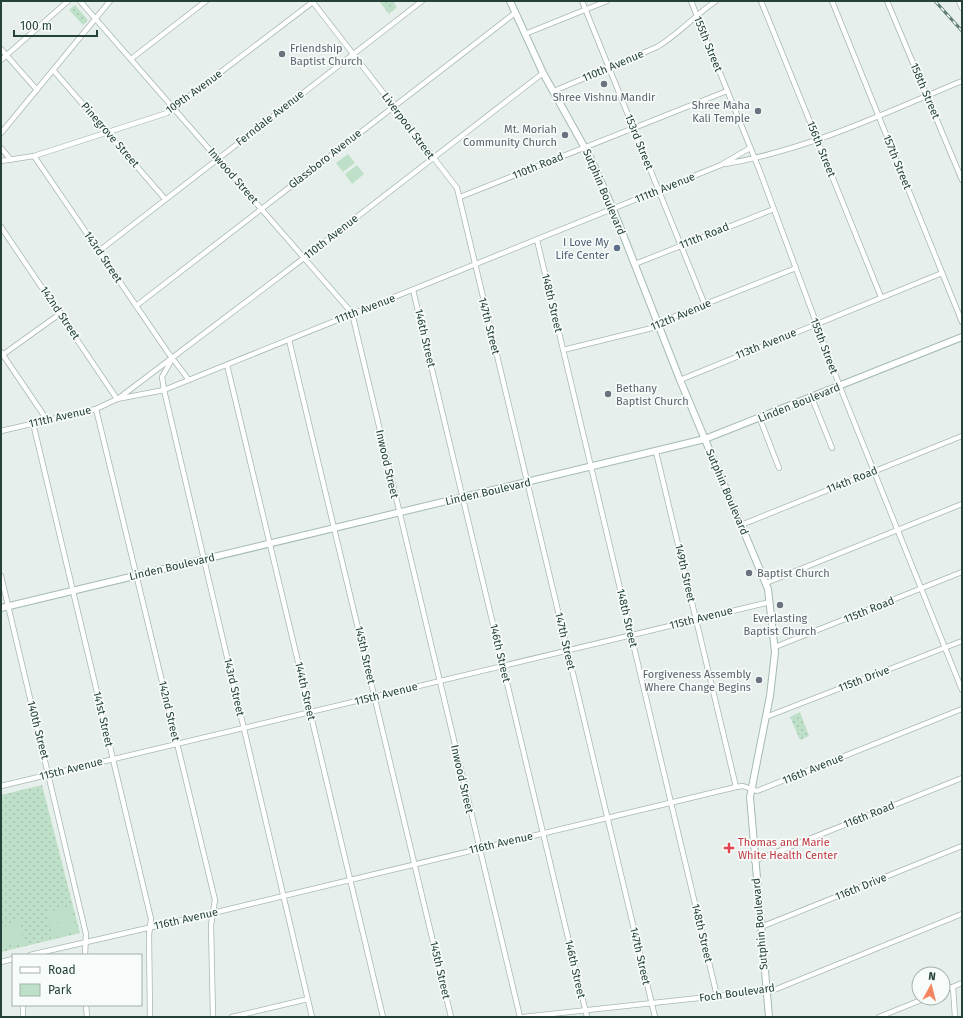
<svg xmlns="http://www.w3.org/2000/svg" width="963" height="1018" font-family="'Fira Sans',sans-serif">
	<defs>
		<pattern id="green-dots" width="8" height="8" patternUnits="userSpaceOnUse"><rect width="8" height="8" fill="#bfe0c8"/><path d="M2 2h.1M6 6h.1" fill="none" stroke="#a4c1ad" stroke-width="1.8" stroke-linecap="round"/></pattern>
	</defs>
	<rect width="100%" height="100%" fill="#e6efeb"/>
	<g fill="url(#green-dots)">
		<path d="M379 1H393L397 7 389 14Z"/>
		<path d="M75 5 88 20 83 25 69 10Z"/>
		<path d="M800 712 809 736 800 740 790 717Z"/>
		<path d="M42 785 80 933 1 952V795Z"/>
	</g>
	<g fill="#bfe0c8">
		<path d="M348 154 355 163 343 172 336 163Z"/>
		<path d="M357 165 364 174 352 184 345 174Z"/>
		<path d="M70 907 76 931 54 937 51 925 68 920 50 924 48 912Z"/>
		<path d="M19 921 24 942 11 945 6 924Z"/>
		<path d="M5 924 10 945 1 947V925Z"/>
	</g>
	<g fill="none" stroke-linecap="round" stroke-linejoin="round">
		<g stroke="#a8b8b2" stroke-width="6">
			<g id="minor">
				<path d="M80 1 352 313 520 1017"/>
				<path d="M312 1 457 188 655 1017"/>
				<path d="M582 1 705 305"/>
				<path d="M691 1 759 169 840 387 962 690"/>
				<path d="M761 1 881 297"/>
				<path d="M832 1 962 322"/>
				<path d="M887 1 962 180"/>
				<path d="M959 1 962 8"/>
				<path d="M525 34 607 1"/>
				<path d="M1 49 37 90"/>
				<path d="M131 59 206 1"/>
				<path d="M1 60 68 1"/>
				<path d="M54 71 165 199"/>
				<path d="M554 91 657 47C679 34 695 15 716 1"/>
				<path d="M1 133 110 1"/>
				<path d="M1 148 11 160"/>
				<path d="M34 156 169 354 189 380"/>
				<path d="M1 161 34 156 167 113 314 1"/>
				<path d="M725 164C808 150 885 113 962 81"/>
				<path d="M460 197 727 91"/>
				<path d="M1 227 117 399"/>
				<path d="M537 240 717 996"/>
				<path d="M99 251 422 1"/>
				<path d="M635 264 774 209"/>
				<path d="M413 290 587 1017"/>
				<path d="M136 306 515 13"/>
				<path d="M289 340 451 1017"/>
				<path d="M563 350 652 328 668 319 796 268"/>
				<path d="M1 352 47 420"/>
				<path d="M1 356 61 313"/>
				<path d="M172 359 162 377 164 390 312 1017"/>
				<path d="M227 365 383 1017"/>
				<path d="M680 380 942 273"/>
				<path d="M119 398 300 261 543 73"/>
				<path d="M812 398 832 448"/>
				<path d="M96 409 215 900 211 925 213 1017"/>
				<path d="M760 419 779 468"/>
				<path d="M33 423 151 919 149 935 150 1017"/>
				<path d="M1 431 96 409 117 399 164 390 721 165 750 148"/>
				<path d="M656 452 736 787"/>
				<path d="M741 525 962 436"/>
				<path d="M1 576 86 934 85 955"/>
				<path d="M766 583 962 504"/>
				<path d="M775 647 962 572"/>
				<path d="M766 717 962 641"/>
				<path d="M1 786 770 602"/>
				<path d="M754 861 962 778"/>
				<path d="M761 927 962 846"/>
				<path d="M30 955 213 913 736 787 743 786 757 791 962 709"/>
				<path d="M1 962 13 959"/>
				<path d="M953 987 955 1017"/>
				<path d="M943 991 962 983"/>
				<path d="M23 1005V1017"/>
				<path d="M86 1005 87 1017"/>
				<path d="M232 1017 308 999"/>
				<path d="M523 1017 774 990 962 914"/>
				<path d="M879 1017 926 998"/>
			</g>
		</g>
		<g stroke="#a4bbb3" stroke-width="8">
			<g id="secondary">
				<path d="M510 1 543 73 591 159 613 209 680 380 768 589 775 652 770 696 750 797 769 1017"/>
				<path d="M1 608 705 439 962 337"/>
			</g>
		</g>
		<use href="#minor" stroke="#fff" stroke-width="4.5"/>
		<use href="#secondary" stroke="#fff" stroke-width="6"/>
		<g stroke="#5f7d75" stroke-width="3">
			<path id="rail" d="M935 1 962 31"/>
		</g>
		<use href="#rail" stroke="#f7fbf9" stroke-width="1.5" stroke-dasharray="4.5" stroke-linecap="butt"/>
	</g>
	<g fill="#6b7280" stroke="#f7fbf9" stroke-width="1.5">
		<circle cx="282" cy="54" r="4"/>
		<circle cx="604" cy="84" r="4"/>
		<circle cx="758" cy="111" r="4"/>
		<circle cx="565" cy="135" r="4"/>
		<circle cx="608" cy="394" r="4"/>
		<circle cx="749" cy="573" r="4"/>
		<circle cx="780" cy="605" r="4"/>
		<circle cx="759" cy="680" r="4"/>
	</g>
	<circle fill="#5c6f8a" stroke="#f7fbf9" stroke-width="1.5" cx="617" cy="248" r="4"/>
	<path fill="#e0444e" stroke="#f7fbf9" stroke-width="1.5" d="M727 842h4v4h4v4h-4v4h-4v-4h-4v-4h4z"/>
	<g text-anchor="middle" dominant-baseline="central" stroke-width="3.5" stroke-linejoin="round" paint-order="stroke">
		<g font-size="11" fill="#24423a" stroke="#f7fbf9">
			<text transform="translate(708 44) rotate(68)">155th Street</text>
			<text transform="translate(613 66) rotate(-23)">110th Avenue</text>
			<text transform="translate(925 91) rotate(67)">158th Street</text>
			<text transform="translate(194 92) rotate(-36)">109th Avenue</text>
			<text transform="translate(270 118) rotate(-38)">Ferndale Avenue</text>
			<text transform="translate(408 126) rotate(53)">Liverpool Street</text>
			<text transform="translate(110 135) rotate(49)">Pinegrove Street</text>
			<text transform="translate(639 142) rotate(68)">153rd Street</text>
			<text transform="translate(821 149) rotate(68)">156th Street</text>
			<text transform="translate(325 159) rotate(-38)">Glassboro Avenue</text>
			<text transform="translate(897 162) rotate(68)">157th Street</text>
			<text transform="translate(538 166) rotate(-22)">110th Road</text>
			<text transform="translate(233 176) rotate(49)">Inwood Street</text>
			<text transform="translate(665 188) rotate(-22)">111th Avenue</text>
			<text transform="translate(604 192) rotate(67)">Sutphin Boulevard</text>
			<text transform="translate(704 236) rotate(-22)">111th Road</text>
			<text transform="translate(331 237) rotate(-38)">110th Avenue</text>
			<text transform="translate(103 257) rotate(56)">143rd Street</text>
			<text transform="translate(552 303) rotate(77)">148th Street</text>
			<text transform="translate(365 309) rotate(-21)">111th Avenue</text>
			<text transform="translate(60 313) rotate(56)">142nd Street</text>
			<text transform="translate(681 315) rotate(-23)">112th Avenue</text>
			<text transform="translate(489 326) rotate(76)">147th Street</text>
			<text transform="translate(425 338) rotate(77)">146th Street</text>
			<text transform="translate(766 344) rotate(-22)">113th Avenue</text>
			<text transform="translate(824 346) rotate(69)">155th Street</text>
			<text transform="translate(799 403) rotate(-22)">Linden Boulevard</text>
			<text transform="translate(60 417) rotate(-13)">111th Avenue</text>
			<text transform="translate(387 464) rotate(77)">Inwood Street</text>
			<text transform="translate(852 480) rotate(-22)">114th Road</text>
			<text transform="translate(488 492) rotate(-13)">Linden Boulevard</text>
			<text transform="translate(727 492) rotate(67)">Sutphin Boulevard</text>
			<text transform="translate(172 567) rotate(-13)">Linden Boulevard</text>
			<text transform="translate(685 573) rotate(77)">149th Street</text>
			<text transform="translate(869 610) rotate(-22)">115th Road</text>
			<text transform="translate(627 618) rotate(77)">148th Street</text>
			<text transform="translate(701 618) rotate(-14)">115th Avenue</text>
			<text transform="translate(565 641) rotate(77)">147th Street</text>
			<text transform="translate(500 653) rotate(77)">146th Street</text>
			<text transform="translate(365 655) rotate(77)">145th Street</text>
			<text transform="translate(864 679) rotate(-21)">115th Drive</text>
			<text transform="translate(234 687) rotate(77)">143rd Street</text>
			<text transform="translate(305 691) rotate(77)">144th Street</text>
			<text transform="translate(386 694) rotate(-14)">115th Avenue</text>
			<text transform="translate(169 711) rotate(77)">142nd Street</text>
			<text transform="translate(103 719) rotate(77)">141st Street</text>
			<text transform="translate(38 730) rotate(76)">140th Street</text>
			<text transform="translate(71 769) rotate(-14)">115th Avenue</text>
			<text transform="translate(813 769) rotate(-22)">116th Avenue</text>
			<text transform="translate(462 779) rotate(77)">Inwood Street</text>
			<text transform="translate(869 815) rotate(-22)">116th Road</text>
			<text transform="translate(501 843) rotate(-13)">116th Avenue</text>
			<text transform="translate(861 887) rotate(-22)">116th Drive</text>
			<text transform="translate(186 919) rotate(-13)">116th Avenue</text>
			<text transform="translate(760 924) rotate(-95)">Sutphin Boulevard</text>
			<text transform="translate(702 933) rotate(77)">148th Street</text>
			<text transform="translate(640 956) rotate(77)">147th Street</text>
			<text transform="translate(575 969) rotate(77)">146th Street</text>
			<text transform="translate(440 970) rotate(77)">145th Street</text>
			<text transform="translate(737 993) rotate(-8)">Foch Boulevard</text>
		</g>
		<g font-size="11" fill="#5b616d" stroke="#f7fbf9" text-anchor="start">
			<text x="290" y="48">Friendship<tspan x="290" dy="13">Baptist Church</tspan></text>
			<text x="604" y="97" text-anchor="middle">Shree Vishnu Mandir</text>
			<text x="750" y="105" text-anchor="end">Shree Maha<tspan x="750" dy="13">Kali Temple</tspan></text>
			<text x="557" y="129" text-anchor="end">Mt. Moriah<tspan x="557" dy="13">Community Church</tspan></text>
			<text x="616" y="388">Bethany<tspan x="616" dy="13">Baptist Church</tspan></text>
			<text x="757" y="573">Baptist Church</text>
			<text x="780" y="618" text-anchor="middle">Everlasting<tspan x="780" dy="13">Baptist Church</tspan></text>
			<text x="751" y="674" text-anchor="end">Forgiveness Assembly<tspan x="751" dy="13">Where Change Begins</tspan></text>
		</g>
		<g font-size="11" fill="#4e5e75" stroke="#f7fbf9" text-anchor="end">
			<text x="609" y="242">I Love My<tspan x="609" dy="13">Life Center</tspan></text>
		</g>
		<g font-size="11" fill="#be3a42" stroke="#f7fbf9" text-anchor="start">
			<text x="738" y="842">Thomas and Marie<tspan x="738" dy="13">White Health Center</tspan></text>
		</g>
	</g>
	<rect width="963" height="1018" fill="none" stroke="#24423a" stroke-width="4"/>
	<rect x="12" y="954" width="130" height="52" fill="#f7fbf9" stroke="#a3b1ad"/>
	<rect x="20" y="967" width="20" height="6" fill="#ffffff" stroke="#a3b1ad"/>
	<text x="48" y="974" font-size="12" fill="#24423a">Road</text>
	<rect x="20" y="984" width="20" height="12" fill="#bfe0c8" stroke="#a3b1ad"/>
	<text x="48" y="994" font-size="12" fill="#24423a">Park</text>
	<g transform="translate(931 986) rotate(7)"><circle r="19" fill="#f7fbf9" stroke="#a3b1ad"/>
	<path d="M0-3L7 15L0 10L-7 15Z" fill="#f4845f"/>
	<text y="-6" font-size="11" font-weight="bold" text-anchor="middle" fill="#24423a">N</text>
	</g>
	<path d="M14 30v6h83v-6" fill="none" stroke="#24423a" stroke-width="2"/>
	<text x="20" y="30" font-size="12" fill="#24423a" stroke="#f7fbf9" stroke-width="3" paint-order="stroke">100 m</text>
</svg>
